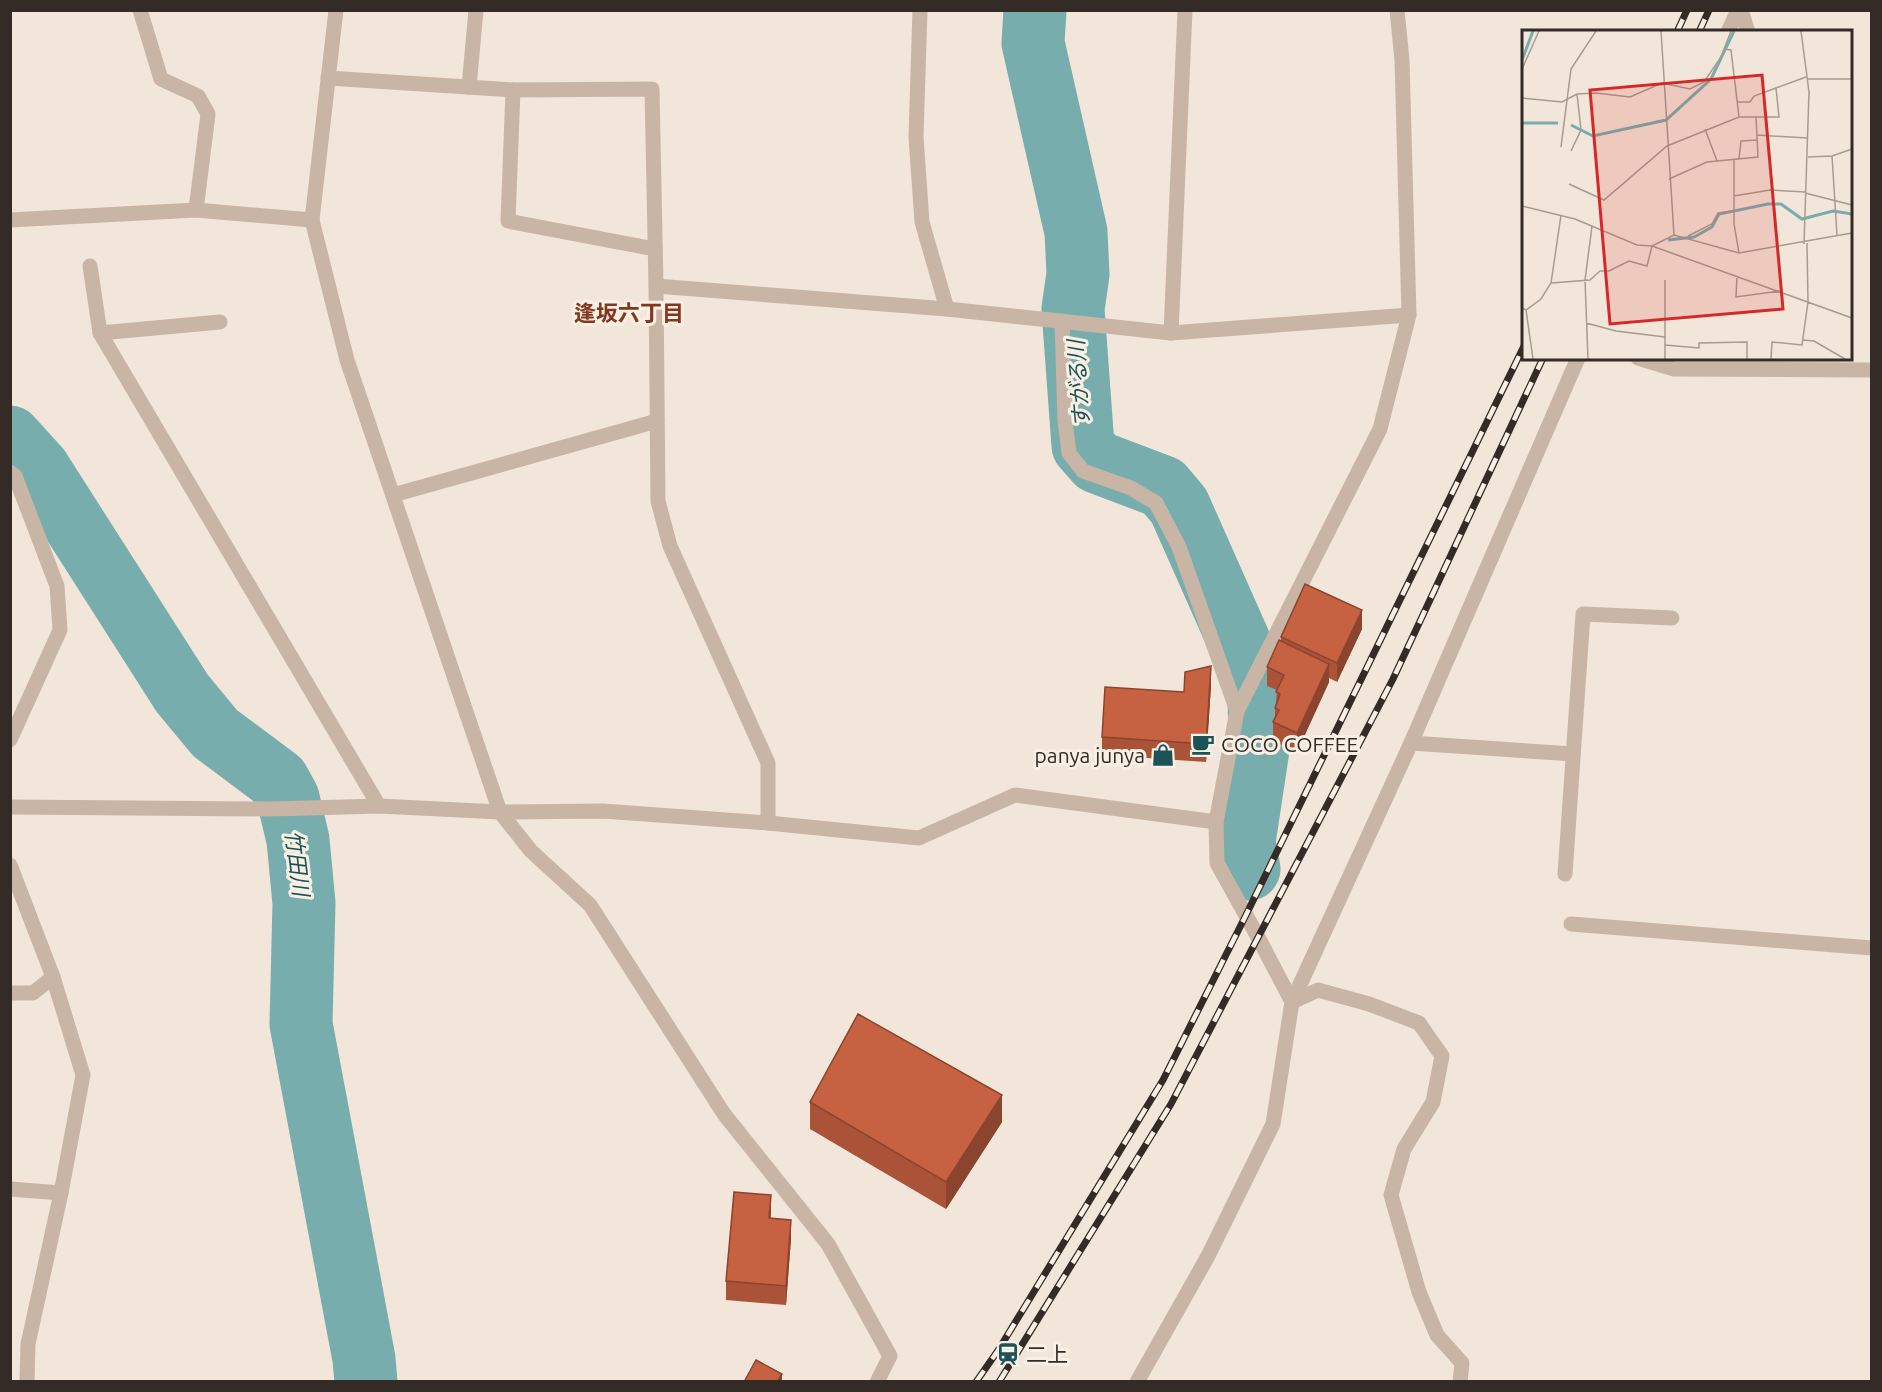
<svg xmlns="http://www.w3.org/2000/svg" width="1882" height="1392" font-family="Ubuntu,'Noto Sans JP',sans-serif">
	<rect width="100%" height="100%" fill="#f1e6d9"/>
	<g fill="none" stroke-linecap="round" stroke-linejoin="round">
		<g stroke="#78adae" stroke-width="63">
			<path d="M1035 10 1033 43 1076 232 1078 274 1073 309 1083 446 1097 462 1163 487 1179 506 1246 657 1259 701 1260 736 1244 842 1249 869"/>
			<path d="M10 437 39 469 182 693 215 733 278 780 288 798 298 840 304 903 301 1024 364 1359 366 1382"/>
		</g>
		<g stroke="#c9b5a5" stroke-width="15">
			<path d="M140 10 161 79 198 96 208 114 196 210"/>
			<path d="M336 10 312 220 347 360 500 812 531 851 590 905 724 1114 828 1244 890 1356 877 1382"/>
			<path d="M920 10 916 137 922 222 947 309"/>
			<path d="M1741 10 1748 32"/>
			<path d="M1728 32 1738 10"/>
			<path d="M328 78 513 90 652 89 656 286 658 501 670 546 768 763V823"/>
			<path d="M469 87 476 10"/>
			<path d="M513 90 508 221 655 249"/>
			<path d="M10 220 196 210 312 220"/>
			<path d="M90 266 100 333 379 806"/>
			<path d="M656 286 947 309 1171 333 1409 315"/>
			<path d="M1062 321 1065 421 1069 453 1083 471 1131 488 1156 503 1179 547 1237 711"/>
			<path d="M100 333 220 322"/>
			<path d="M1171 333 1185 10"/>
			<path d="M1638 358 1674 369 1872 370"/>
			<path d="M10 472 15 476 57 586 60 630 10 740"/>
			<path d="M393 495 657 421"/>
			<path d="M1411 743 1573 754"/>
			<path d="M10 807 272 809 379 806 500 812 603 811 768 823 919 838 1015 795 1216 822"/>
			<path d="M10 865 53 977 83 1075 61 1193 28 1344 27 1382"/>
			<path d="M1565 874 1583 614 1672 618"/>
			<path d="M1571 924 1872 948"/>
			<path d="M10 993H33L53 977"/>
			<path d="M1292 1002 1258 937 1217 863 1216 822 1237 711 1380 429 1409 315 1402 60 1397 10"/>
			<path d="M1292 1002 1318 990 1369 1004 1419 1023 1442 1056 1433 1102 1404 1149 1391 1195 1419 1292 1437 1335 1462 1363 1460 1382"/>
			<path d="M10 1189 61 1193"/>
			<path d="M1137 1382 1208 1256 1273 1124 1292 1002 1411 743 1578 358"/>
		</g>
		<g stroke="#352b26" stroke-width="7">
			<g id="rail">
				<path d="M1677 32 1687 10"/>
				<path d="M1699 32 1709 10"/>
				<path d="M976 1382 999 1349 1163 1080 1246 915 1524 346"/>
				<path d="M999 1382 1171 1104 1393 679 1543 358"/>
			</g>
		</g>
		<use href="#rail" stroke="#f9f0e5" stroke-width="4.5" stroke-dasharray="14" stroke-linecap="butt"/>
	</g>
	<g fill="#aa5339">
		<path d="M1362 629 1337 682 1329 678V682L1297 752 1273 741V722L1275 720V708L1276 704 1277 690 1267 686V667L1281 641V637Z"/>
		<path d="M1211 685 1206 762 1102 755V737L1184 692Z"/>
		<path d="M810 1102 1002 1122 946 1209 810 1129Z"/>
		<path d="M791 1238 786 1305 726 1300V1281Z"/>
	</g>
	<g fill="#8b442e">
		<path d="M1362 610V629L1337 682V663Z"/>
		<path d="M1329 664V682L1297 752V733Z"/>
		<path d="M1211 666V685L1206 762V744Z"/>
		<path d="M1002 1095V1122L946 1209V1182Z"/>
		<path d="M771 1195V1214L769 1236V1218Z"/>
		<path d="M791 1220V1238L786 1305V1286Z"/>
		<path d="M782 1374V1382H777Z"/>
	</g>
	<g fill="#c66142" stroke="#8b442e" stroke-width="1.5">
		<path d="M1305 584 1362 610 1337 663 1281 637Z"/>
		<path d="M1279 640 1329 664 1297 733 1273 722 1279 710 1275 708 1280 694 1276 692 1284 675 1267 667Z"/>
		<path d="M1211 666 1206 744 1102 737 1105 687 1184 692 1185 672Z"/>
		<path d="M858 1014 1002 1095 946 1182 810 1102Z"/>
		<path d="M734 1192 771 1195 769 1218 791 1220 786 1286 726 1281Z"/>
		<path d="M756 1360 782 1374 777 1382H744Z"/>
	</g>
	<defs>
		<g id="cafe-bare" transform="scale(1.8)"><path d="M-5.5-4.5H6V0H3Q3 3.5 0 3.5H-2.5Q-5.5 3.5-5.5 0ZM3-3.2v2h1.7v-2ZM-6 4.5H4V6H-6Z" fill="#1c5356" stroke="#f9f0e5" stroke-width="2.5" paint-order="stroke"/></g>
		<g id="shop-bare" transform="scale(1.8)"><path d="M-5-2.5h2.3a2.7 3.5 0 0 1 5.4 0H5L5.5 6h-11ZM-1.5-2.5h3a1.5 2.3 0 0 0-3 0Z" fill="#1c5356" stroke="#f9f0e5" stroke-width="2.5" paint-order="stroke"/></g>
		<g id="station-bare" transform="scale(1.8)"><path d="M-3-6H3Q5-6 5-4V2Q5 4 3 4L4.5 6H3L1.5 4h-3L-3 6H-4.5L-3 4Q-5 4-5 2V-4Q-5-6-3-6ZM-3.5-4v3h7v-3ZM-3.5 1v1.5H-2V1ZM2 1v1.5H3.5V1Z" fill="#1c5356" stroke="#f9f0e5" stroke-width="2.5" paint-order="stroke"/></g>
	</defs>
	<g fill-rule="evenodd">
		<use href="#cafe-bare" x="1203" y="744"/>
		<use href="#shop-bare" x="1163" y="755"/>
		<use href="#station-bare" x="1008" y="1354"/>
	</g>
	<g text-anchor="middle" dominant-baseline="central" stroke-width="6" stroke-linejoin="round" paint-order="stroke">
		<g font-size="21" fill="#352b26" stroke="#f9f0e5" text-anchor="start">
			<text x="1221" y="744">COCO COFFEE</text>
			<text x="1145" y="755" text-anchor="end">panya junya</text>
			<text x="1026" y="1354">二上</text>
		</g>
		<g font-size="22" font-weight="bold" fill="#84361f" stroke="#f9f0e5">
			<text x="629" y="312">逢坂六丁目</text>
		</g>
		<g font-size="22" font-style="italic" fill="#1c5356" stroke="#f9f0e5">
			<text transform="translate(1078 384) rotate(-94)">すがる川</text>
			<text transform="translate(298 863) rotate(83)">竹田川</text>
		</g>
	</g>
	<g transform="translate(1522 30)">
		<rect width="330" height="330" fill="#f1e6d9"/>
		<path fill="none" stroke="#78adae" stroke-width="3" d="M0 30 11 1M0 93H36M49 95 71 106 144 90 189 49 212 1M146 210 172 207 190 197 197 184 246 174H259L280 189 311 181 330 184"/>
		<path fill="none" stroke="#a69b91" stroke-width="1.5" d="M139 1 152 205M279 1 287 62 282 214M202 19 209 20 217 87M0 39 17 1M285 49H330M0 68 40 72 55 64 74 63 108 67 140 53 168 59 182 52 199 27 209 1M216 72H228L232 66 254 58M183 99 195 131M235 105 285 108M39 117 49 39 74 1M49 121 59 100 55 64M310 126 315 205M286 127 310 126 330 119M217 129 219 111 235 110M212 130V194L217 223M147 149 185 132 236 127 234 87M47 154 82 170 145 116 217 87H257L254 58 284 47M283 163 330 175M212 166 248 160 283 162M0 176 53 189 115 215 130 216 330 288M166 206 190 194 196 183 212 181M130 216 152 205 217 223 330 203M215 246 214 267 258 261M143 250V329M29 253 68 250 78 241H87L107 231 125 236 130 216M0 278 4 280 19 269 29 253 39 185M4 280 11 329M64 293 94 301 143 307M281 310 292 311 323 329M143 315 177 318V313L225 312V329M66 329 63 250 70 196M249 329 250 312 280 315 286 272 285 213"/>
		<path fill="#d62828" fill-opacity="0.15" stroke="#d62828" stroke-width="3" d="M240 45 261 279 88 294 68 60Z"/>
		<rect width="330" height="330" fill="none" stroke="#352b26" stroke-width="3"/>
	</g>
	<rect width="1882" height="1392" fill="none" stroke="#352b26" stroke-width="24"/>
</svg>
